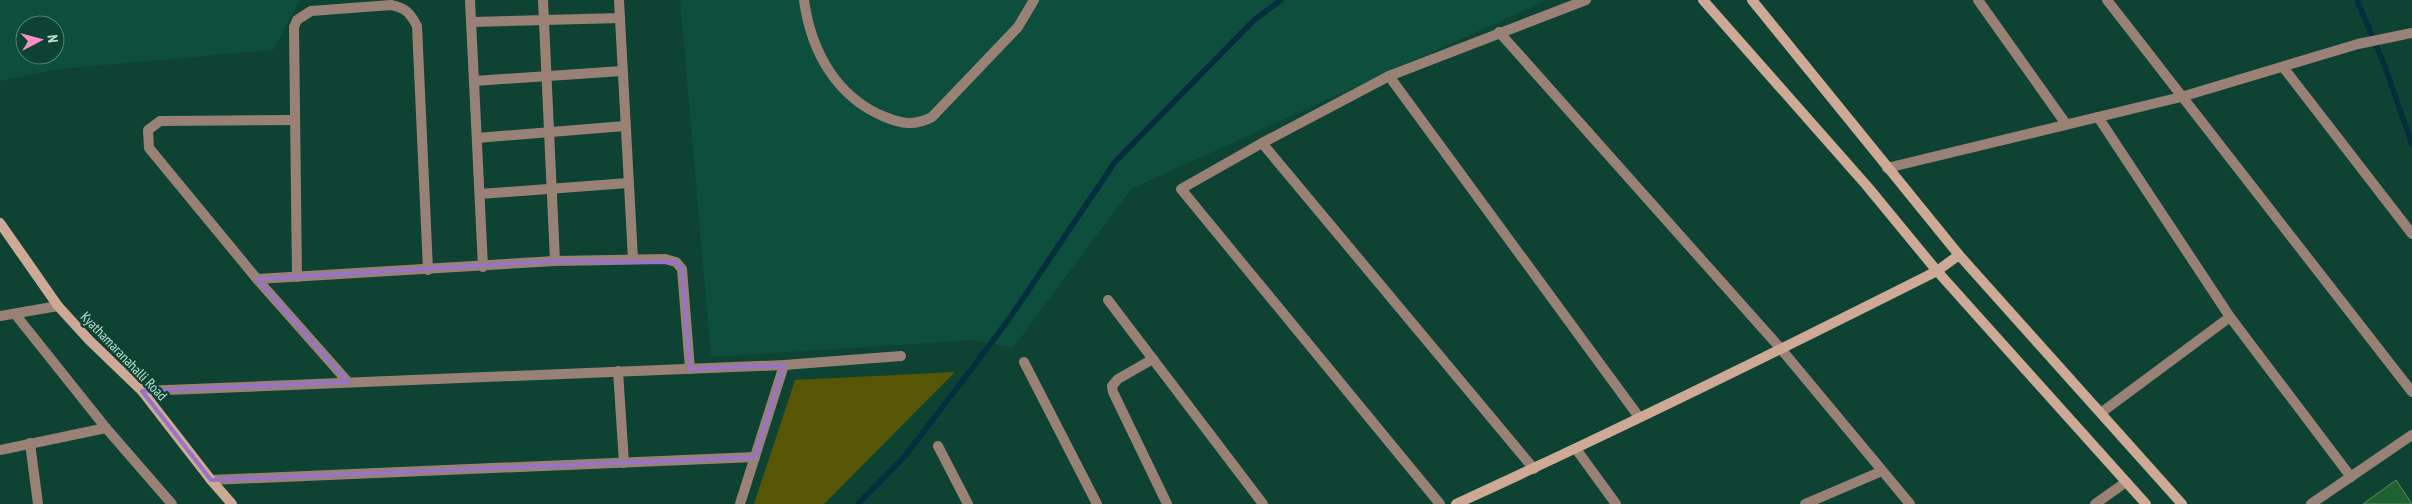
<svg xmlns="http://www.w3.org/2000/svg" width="2412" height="504" font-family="'PT Sans Narrow',sans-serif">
	<rect width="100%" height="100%" fill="#0e4334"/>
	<g fill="#0d4e3c" fill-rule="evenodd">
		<path d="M0 0H300L273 50 59 69 0 81ZM25 25H55V55H25Z"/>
		<path d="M680 0H1547L1131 189 1013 348 976 340 711 357Z"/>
	</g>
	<path fill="#575605" d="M955 372 824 504H754L795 380Z"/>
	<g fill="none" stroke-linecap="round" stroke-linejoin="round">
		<g stroke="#042e3e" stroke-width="5.5">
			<path d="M2357 0 2384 64 2412 144"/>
			<path d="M858 504 905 456 970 371 1009 319 1115 162 1253 21 1281 0"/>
		</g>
	</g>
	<path fill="#1e6231" stroke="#5a8862" d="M2396 480 2412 504H2363Z"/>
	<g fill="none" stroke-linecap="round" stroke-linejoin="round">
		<path stroke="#998175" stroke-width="10" d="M804 0C811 51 836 97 885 117 902 124 915 126 932 117L1018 27 1034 0"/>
		<g stroke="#998175" stroke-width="10">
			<path d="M470 0 483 267"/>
			<path d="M543 0 555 261"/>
			<path d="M619 0 633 259"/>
			<path d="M1978 0 2066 124"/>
			<path d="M2107 0 2412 392"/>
			<path d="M472 22 620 18"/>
			<path d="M1499 32 1781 349 1910 504"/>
			<path d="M2283 67 2412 234"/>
			<path d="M1389 76 1639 417"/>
			<path d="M474 81 622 71"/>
			<path d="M2098 117 2230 317 2351 477"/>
			<path d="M294 120 160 121 148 130 149 148 257 279 348 382"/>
			<path d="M477 138 625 126"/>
			<path d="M1262 143 1534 469"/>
			<path d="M1887 168 2181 97 2358 44 2412 33"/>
			<path d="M480 194 628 183"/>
			<path d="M297 277 294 27 297 20 311 11 391 5C406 8 410 13 417 26L428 270"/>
			<path d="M257 279 555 261 665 259 676 262 682 269 690 369"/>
			<path d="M1108 300 1263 504"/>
			<path d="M15 314 106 428 172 504"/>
			<path d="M0 316 58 306"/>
			<path d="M1153 359 1118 379 1112 386 1113 392 1167 504"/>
			<path d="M1024 362 1097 504"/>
			<path d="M618 371 624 463"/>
			<path d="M142 391 784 365 901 356"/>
			<path d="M2102 412 2230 317"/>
			<path d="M30 443 38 504"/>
			<path d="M938 446 968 504"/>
			<path d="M1576 449 1616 504"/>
			<path d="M0 450 106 428"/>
			<path d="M211 480 755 457"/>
			<path d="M740 504 784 365"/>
			<path d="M1440 504 1181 189 1262 143 1389 76 1586 0"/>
			<path d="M1805 504 1882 471"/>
			<path d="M2095 504 2126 482"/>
			<path d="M2311 504 2412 435"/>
		</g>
		<g stroke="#cea995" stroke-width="10">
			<path d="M1703 0 1867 186 1937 271 2146 504"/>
			<path d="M1752 0 1959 255 2182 504"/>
			<path d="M0 223 58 306 89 340 142 391 211 480 232 504"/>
			<path d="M1456 504C1618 430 1778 351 1937 271L1959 255"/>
		</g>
	</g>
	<path fill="none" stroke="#9774c7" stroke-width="4" stroke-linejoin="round" d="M555 261 676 262 682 269 690 369 784 365 755 457 211 480 142 391 348 382 257 279Z"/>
	<g text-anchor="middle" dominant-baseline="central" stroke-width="5" stroke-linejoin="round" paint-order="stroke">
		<g font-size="14" fill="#c0e1d4" stroke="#0e4334">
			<text transform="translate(124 356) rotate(46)">Kyathamaranahalli Road</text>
		</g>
	</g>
	<g transform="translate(40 40) rotate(84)"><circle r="24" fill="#0e4334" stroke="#558274"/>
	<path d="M0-4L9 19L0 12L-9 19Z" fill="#fa8fc6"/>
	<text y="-8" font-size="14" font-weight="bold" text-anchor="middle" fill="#c0e1d4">N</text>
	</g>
</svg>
